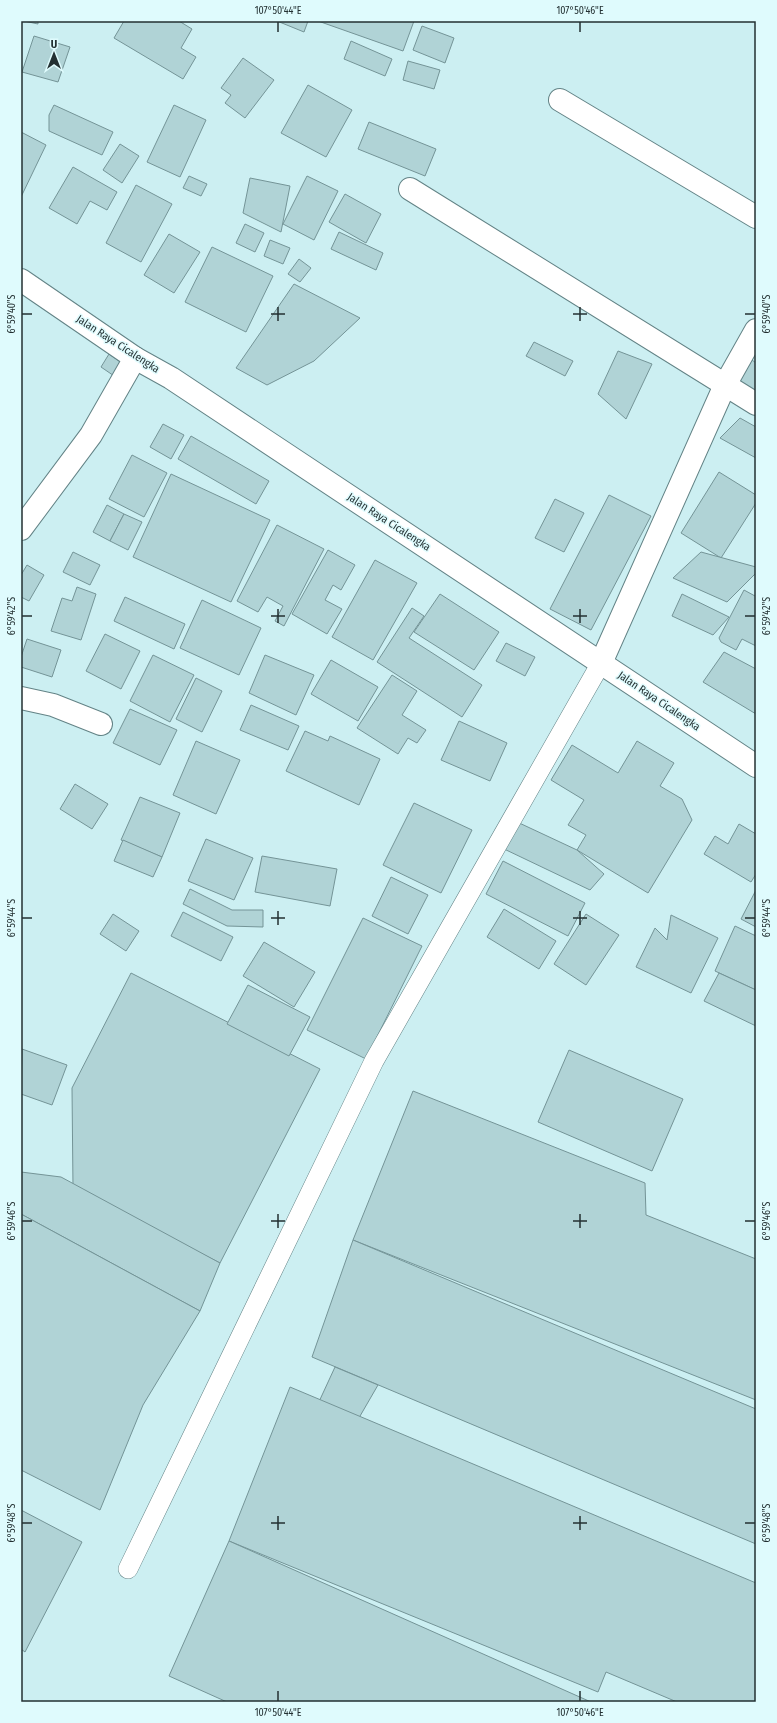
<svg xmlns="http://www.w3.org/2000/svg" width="777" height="1723" font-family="'Fira Sans Condensed',sans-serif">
	<rect width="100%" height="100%" fill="#cceff2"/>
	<g fill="#b0d3d6" stroke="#749497">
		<path d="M24 21H38V24Z"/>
		<path d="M124 21H179L192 29 181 48 196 57 183 79 114 38Z"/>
		<path d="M277 21H308L304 32Z"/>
		<path d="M318 21H414L403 51Z"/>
		<path d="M422 26 454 38 445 63 413 50Z"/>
		<path d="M34 36 70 47 58 82 22 72Z"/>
		<path d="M351 41 392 59 385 76 344 59Z"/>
		<path d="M243 58 274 80 245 118 225 103 231 95 221 88Z"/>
		<path d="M408 61 440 70 434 89 403 80Z"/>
		<path d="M308 85 352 110 326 157 281 133Z"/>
		<path d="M54 105 113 132 102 155 49 131V115Z"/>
		<path d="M174 105 206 120 180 177 147 162Z"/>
		<path d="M369 122 436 149 425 176 358 149Z"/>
		<path d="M21 132 46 145 21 197Z"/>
		<path d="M120 144 139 156 122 183 103 170Z"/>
		<path d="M73 167 117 192 107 210 90 201 77 224 49 208Z"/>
		<path d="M189 176 207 184 201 196 183 188Z"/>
		<path d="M307 176 338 191 314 240 283 224Z"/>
		<path d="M250 178 290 186 281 232 243 213Z"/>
		<path d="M136 185 172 204 141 262 106 243Z"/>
		<path d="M345 194 381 214 366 243 329 222Z"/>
		<path d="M245 224 264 233 255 252 236 243Z"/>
		<path d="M339 232 383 253 376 270 331 249Z"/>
		<path d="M169 234 200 252 174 293 144 275Z"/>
		<path d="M270 240 290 248 283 264 264 256Z"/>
		<path d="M212 247 273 276 246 332 185 302Z"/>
		<path d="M299 259 311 268 300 282 288 274Z"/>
		<path d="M294 284 360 318 314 361 267 385 236 368Z"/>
		<path d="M534 342 573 361 565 376 526 356Z"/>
		<path d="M618 351 652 364 626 419 598 394Z"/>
		<path d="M109 354 129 368 120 380 101 367Z"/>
		<path d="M752 360 756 363V398L736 386Z"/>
		<path d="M740 418 756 427V458L720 438Z"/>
		<path d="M163 424 184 435 171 459 150 447Z"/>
		<path d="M191 436 269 481 256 504 178 459Z"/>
		<path d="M132 455 167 473 144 517 109 499Z"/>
		<path d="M719 472 756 495V503L721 558 681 533Z"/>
		<path d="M171 474 270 520 231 602 133 557Z"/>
		<path d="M609 495 651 516 591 630 550 609Z"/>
		<path d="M555 499 584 513 564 552 535 538Z"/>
		<path d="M107 505 124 514 110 541 93 532Z"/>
		<path d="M124 514 142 522 128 550 110 541Z"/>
		<path d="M277 525 324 549 284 626 275 621 283 606 267 597 258 612 237 601Z"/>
		<path d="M328 550 355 565 341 590 333 585 325 600 342 609 327 634 292 614Z"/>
		<path d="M73 552 100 565 90 585 63 572Z"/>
		<path d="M701 552 756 567V573L727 602 673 578Z"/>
		<path d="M375 560 417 583 373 660 332 637Z"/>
		<path d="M27 565 44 575 29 601 21 597V575Z"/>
		<path d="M77 587 96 594 81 640 51 631 62 598 72 601Z"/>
		<path d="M744 590 755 596 756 594V646L742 639 736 650 721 642 719 638Z"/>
		<path d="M440 594 499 632 474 670 414 632Z"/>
		<path d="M682 594 729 617 713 635 672 616Z"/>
		<path d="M125 597 185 624 174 649 114 621Z"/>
		<path d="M202 600 261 628 239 675 180 648Z"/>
		<path d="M412 608 424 616 409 638 482 685 462 717 377 662Z"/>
		<path d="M105 634 140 651 121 689 86 671Z"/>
		<path d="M27 639 61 650 52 677 21 667V657Z"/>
		<path d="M506 643 535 657 525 676 496 661Z"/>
		<path d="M724 652 756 669V714L703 682Z"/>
		<path d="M153 655 194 675 170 722 130 701Z"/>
		<path d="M265 655 314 675 296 715 249 693Z"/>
		<path d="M331 660 378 687 358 721 311 694Z"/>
		<path d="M392 675 417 691 402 715 426 730 417 743 408 738 398 754 357 728Z"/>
		<path d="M196 678 222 691 202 732 176 719Z"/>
		<path d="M251 705 299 726 288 750 240 730Z"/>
		<path d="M130 709 177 730 160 765 113 743Z"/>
		<path d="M459 721 507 743 490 781 441 760Z"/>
		<path d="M305 731 328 741 330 736 380 759 359 805 286 771Z"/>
		<path d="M196 741 240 760 216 814 173 795Z"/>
		<path d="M637 741 674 763 660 786 682 799 692 820 648 893 577 850 586 835 568 825 584 800 551 780 572 745 618 773Z"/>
		<path d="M75 784 108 804 92 829 60 809Z"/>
		<path d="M140 797 180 813 162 857 121 840Z"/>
		<path d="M414 803 472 830 441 893 383 865Z"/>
		<path d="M515 821 577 850 604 874 590 890 502 848Z"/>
		<path d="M739 824 756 834V874L751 882 704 854 715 836 728 844Z"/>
		<path d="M206 839 253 858 234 900 188 881Z"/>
		<path d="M123 840 162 857 153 877 114 861Z"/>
		<path d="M262 856 337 869 330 906 255 892Z"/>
		<path d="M503 861 585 903 568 936 486 894Z"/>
		<path d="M391 877 428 895 408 934 372 916Z"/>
		<path d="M190 889 232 910H263V927L227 926 183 904Z"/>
		<path d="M756 890V927L741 919Z"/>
		<path d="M504 909 556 941 539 969 487 937Z"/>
		<path d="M183 912 233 937 221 961 171 936Z"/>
		<path d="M113 914 139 931 126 951 100 934Z"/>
		<path d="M586 914 619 935 586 985 554 964Z"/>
		<path d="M671 915 718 938 691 993 636 967 655 928 667 940Z"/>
		<path d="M363 918 422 946 366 1059 307 1030Z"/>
		<path d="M735 926 756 936V990L715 971Z"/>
		<path d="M264 942 315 972 294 1007 243 976Z"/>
		<path d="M131 973 320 1069 220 1263 73 1188 72 1088Z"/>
		<path d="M719 973 756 990V1026L704 1001Z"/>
		<path d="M248 985 310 1017 289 1056 227 1024Z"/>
		<path d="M22 1049 67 1065 52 1105 21 1094Z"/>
		<path d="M569 1050 683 1099 652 1171 538 1122Z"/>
		<path d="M413 1091 645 1183 646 1215 756 1259V1400L353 1240Z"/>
		<path d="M21 1172 61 1177 220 1263 200 1311 21 1214Z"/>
		<path d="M21 1214 200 1311 143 1405 100 1510 21 1470Z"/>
		<path d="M353 1240 756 1409V1544L312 1357Z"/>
		<path d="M335 1367 378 1385 356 1423 317 1406Z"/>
		<path d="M290 1387 756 1583V1702H677L606 1672 598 1692 229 1541Z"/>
		<path d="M21 1510 82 1542 25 1652 21 1649Z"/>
		<path d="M229 1541 591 1702H227L169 1676Z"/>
	</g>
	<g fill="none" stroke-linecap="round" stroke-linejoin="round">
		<g stroke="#638386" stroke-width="20">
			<path id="service" d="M128 1569 374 1061 601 663"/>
		</g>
		<g stroke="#638386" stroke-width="24">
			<g id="minor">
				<path d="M560 100 756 217"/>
				<path d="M410 189 756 404"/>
				<path d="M21 529 91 435 135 358"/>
				<path d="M601 663 725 385 756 330"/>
				<path d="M21 698 53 705 101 724"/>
			</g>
		</g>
		<g stroke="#638386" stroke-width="24">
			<path id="secondary" d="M21 280 135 358 171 378 756 766"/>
		</g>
		<use href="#service" stroke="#fff" stroke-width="19"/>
		<use href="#minor" stroke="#fff" stroke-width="22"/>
		<use href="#secondary" stroke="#fff" stroke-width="22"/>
	</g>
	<path fill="none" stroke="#233032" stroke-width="1.5" d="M278 22V32M580 22V32M278 307V321M580 307V321M22 314H32M271 314H285M573 314H587M745 314H755M278 609V623M580 609V623M22 616H32M271 616H285M573 616H587M745 616H755M278 911V925M580 911V925M22 918H32M271 918H285M573 918H587M745 918H755M278 1214V1228M580 1214V1228M22 1221H32M271 1221H285M573 1221H587M745 1221H755M278 1516V1530M580 1516V1530M22 1523H32M271 1523H285M573 1523H587M745 1523H755M278 1691V1701M580 1691V1701"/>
	<g text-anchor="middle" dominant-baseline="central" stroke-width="3" stroke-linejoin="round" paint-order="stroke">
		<g font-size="11" fill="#233032" stroke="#dffbfd">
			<text transform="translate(118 344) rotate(33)">Jalan Raya Cicalengka</text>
			<text transform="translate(389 522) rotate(33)">Jalan Raya Cicalengka</text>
			<text transform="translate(659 701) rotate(34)">Jalan Raya Cicalengka</text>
		</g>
	</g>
	<rect width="777" height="1723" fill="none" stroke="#dffbfd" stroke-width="44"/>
	<g transform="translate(54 54)" stroke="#dffbfd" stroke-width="3" paint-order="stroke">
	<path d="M0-3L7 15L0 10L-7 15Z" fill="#233032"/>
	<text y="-6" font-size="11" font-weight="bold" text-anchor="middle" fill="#233032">U</text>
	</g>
	<rect x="22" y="22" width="733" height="1679" fill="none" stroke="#233032" stroke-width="1.5"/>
	<g font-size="10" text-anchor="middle" fill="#233032">
		<text x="278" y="14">107°50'44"E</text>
		<text x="580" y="14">107°50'46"E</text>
		<text transform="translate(11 314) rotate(-90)" y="4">6°59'40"S</text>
		<text transform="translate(766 314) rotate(-90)" y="4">6°59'40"S</text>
		<text transform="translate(11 616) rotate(-90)" y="4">6°59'42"S</text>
		<text transform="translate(766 616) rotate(-90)" y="4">6°59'42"S</text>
		<text transform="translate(11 918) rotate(-90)" y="4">6°59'44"S</text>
		<text transform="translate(766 918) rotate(-90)" y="4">6°59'44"S</text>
		<text transform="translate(11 1221) rotate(-90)" y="4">6°59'46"S</text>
		<text transform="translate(766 1221) rotate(-90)" y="4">6°59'46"S</text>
		<text transform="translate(11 1523) rotate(-90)" y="4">6°59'48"S</text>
		<text transform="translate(766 1523) rotate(-90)" y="4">6°59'48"S</text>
		<text x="278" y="1716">107°50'44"E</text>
		<text x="580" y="1716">107°50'46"E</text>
	</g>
</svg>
